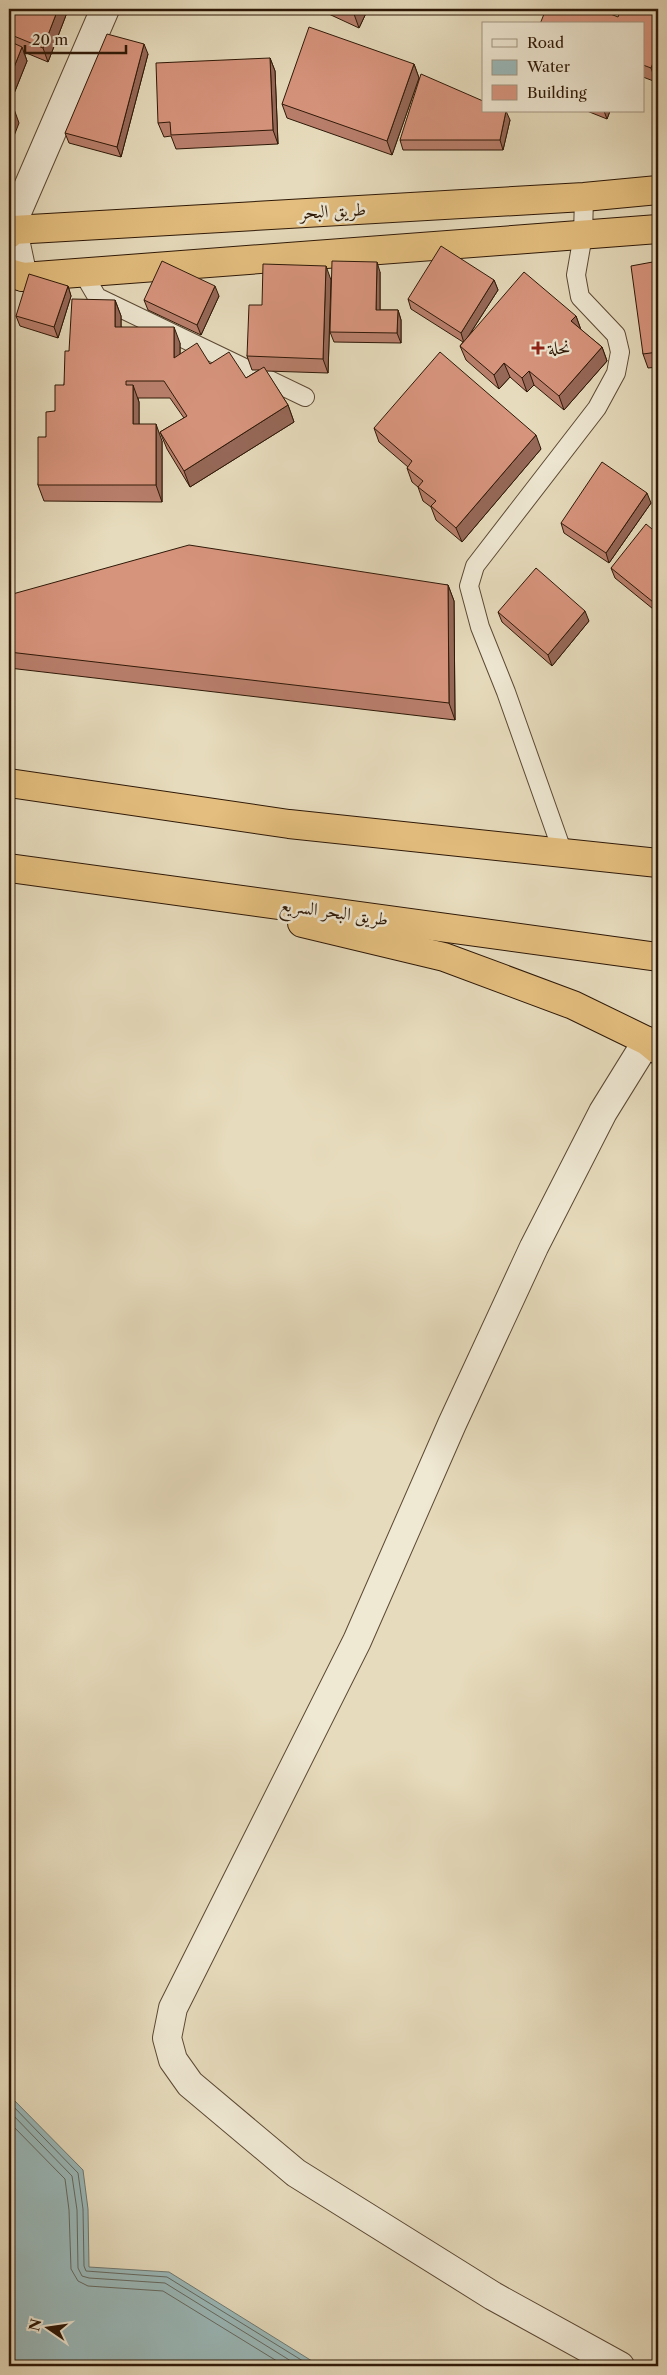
<svg xmlns="http://www.w3.org/2000/svg" width="667" height="2375" font-family="'Libre Caslon Text',Amiri,serif">
	<rect width="100%" height="100%" fill="#e6dbbc"/>
	<filter id="stains"><feTurbulence type="fractalNoise" baseFrequency=".004" numOctaves="4"/><feColorMatrix values="0 0 0 0 .2 0 0 0 0 .09 0 0 0 0 .02 0 0 0 .5 -.17"/></filter>
	<radialGradient id="worn" r=".72"><stop offset=".6" stop-color="#630" stop-opacity="0"/><stop offset="1" stop-color="#630" stop-opacity=".3"/></radialGradient>
	<path fill="#9ab9ba" stroke="#6f7972" d="M9 2095 83 2170 88 2209 89 2267 169 2272 320 2366H9Z"/>
	<g fill="none" stroke-linecap="round" stroke-linejoin="round">
		<g stroke="#646860" stroke-width="1">
			<path d="M9 2102 78 2173 83 2209 84 2266 86 2271 167 2277 311 2366"/>
			<path d="M9 2111 72 2176 77 2210 78 2268 82 2276 89 2278 165 2283 299 2366"/>
			<path d="M9 2122 65 2179 69 2210 71 2269 78 2281 88 2286 163 2291 285 2366"/>
		</g>
		<g stroke="#5c4934" stroke-width="20">
			<g id="lane">
				<path d="M83 273 97 297 305 397"/>
				<path d="M563 853 506 692 480 627 469 586 475 566 597 408 616 373 620 352 616 335 580 297 576 275 583 235 584 197"/>
			</g>
		</g>
		<g stroke="#5c4934" stroke-width="30">
			<g id="street">
				<path d="M23 277 13 230 15 217 105 9"/>
				<path d="M620 2366 493 2296 296 2173 190 2084 173 2060 167 2038 173 2008 357 1641 452 1424 534 1247 603 1112 647 1041"/>
			</g>
		</g>
		<g stroke="#2e1807" stroke-width="30">
			<g id="highway">
				<path d="M9 234 13 230 584 197 658 190"/>
				<path d="M9 273 23 277 658 229"/>
				<path d="M9 783 289 824 658 863"/>
				<path d="M9 868 658 957"/>
				<path d="M302 923 444 957 573 1005 647 1041 658 1050"/>
			</g>
		</g>
		<use href="#lane" stroke="#efe8d3" stroke-width="18"/>
		<use href="#street" stroke="#efe8d3" stroke-width="28"/>
		<use href="#highway" stroke="#e3be7e" stroke-width="28"/>
	</g>
	<g fill="#b97f6c" stroke="#2e1807">
		<path d="M9 9 68 10 48 62 24 52 27 61 9 106Z"/>
		<path d="M318 9H368L359 28Z"/>
		<path d="M658 9 656 82 643 77V24L618 17Z"/>
		<path d="M148 54 121 157 69 143 65 133Z"/>
		<path d="M270 58 275 71 278 144 176 149 171 136 164 137 158 123Z"/>
		<path d="M414 64 419 78 392 155 287 118 282 104Z"/>
		<path d="M587 111H610L607 119Z"/>
		<path d="M510 120 503 150H403L400 140Z"/>
		<path d="M658 261V367L648 368 643 354Z"/>
		<path d="M380 272V310H398L401 320V343L334 342 330 332Z"/>
		<path d="M331 280 328 373 266 371 288 405 294 422 190 487 167 449 160 432 184 418 170 398H138L139 402V424L162 441V502L44 501 38 485 46 437 64 385 69 351 115 300 121 316V327L180 343V354L210 364 246 378 259 370H252L247 356 262 305Z"/>
		<path d="M494 280 498 290 468 337 576 316 581 330 602 347 607 361 564 410 534 385 527 392 510 377 499 389 466 360 460 346 463 342 411 309 408 299Z"/>
		<path d="M68 286 71 296 58 338 20 326 16 316Z"/>
		<path d="M219 296 201 335 148 310 144 300Z"/>
		<path d="M374 428 541 449 462 542 436 520 431 507 423 501 418 487 412 482 407 468 408 467 379 442Z"/>
		<path d="M651 503 609 563 564 533 561 523Z"/>
		<path d="M658 534V613L615 578 611 568Z"/>
		<path d="M448 585 454 601 455 720 9 668V595Z"/>
		<path d="M498 612 589 621 552 666 502 622Z"/>
	</g>
	<g fill="#966858" stroke="#2e1807">
		<path d="M58 9H68V10L48 62 43 48Z"/>
		<path d="M357 9H368L359 28 354 14Z"/>
		<path d="M144 44 148 54 121 157 117 147Z"/>
		<path d="M22 47 27 61 9 106V80Z"/>
		<path d="M658 50V77L656 82 651 68Z"/>
		<path d="M270 58 275 71 278 144 273 130Z"/>
		<path d="M414 64 419 78 392 155 387 141Z"/>
		<path d="M14 109 19 123 9 149V122Z"/>
		<path d="M506 111 510 120 503 150 500 140Z"/>
		<path d="M604 111H610L607 119Z"/>
		<path d="M377 262 380 272V320L376 310Z"/>
		<path d="M326 266 331 280 328 373 323 359Z"/>
		<path d="M494 280 498 290 464 343 461 333Z"/>
		<path d="M68 286 71 296 58 338 54 327Z"/>
		<path d="M215 286 219 296 201 335 197 325Z"/>
		<path d="M115 300 121 316V343L115 327Z"/>
		<path d="M398 310 401 320V343L397 333Z"/>
		<path d="M576 316 581 330 571 321Z"/>
		<path d="M174 327 180 343V375L174 358Z"/>
		<path d="M602 347 607 361 564 410 559 396Z"/>
		<path d="M504 363 510 377 499 389 494 375Z"/>
		<path d="M529 371 534 385 527 392 522 378Z"/>
		<path d="M133 385 139 402V440L133 424Z"/>
		<path d="M288 405 294 422 190 487 184 471Z"/>
		<path d="M156 424 162 441V502L156 485Z"/>
		<path d="M536 435 541 449 462 542 456 528Z"/>
		<path d="M647 493 651 503 609 563 606 553Z"/>
		<path d="M448 585 454 601 455 720 449 703Z"/>
		<path d="M585 611 589 621 552 666 548 655Z"/>
	</g>
	<g fill="#d7947d" stroke="#2e1807">
		<path d="M9 9H58L43 48 9 34Z"/>
		<path d="M342 9H357L354 14Z"/>
		<path d="M546 9H598L618 17 621 9H658V50L651 68 643 65V24H540Z"/>
		<path d="M309 27 414 64 387 141 282 104Z"/>
		<path d="M107 34 144 44 117 147 65 133Z"/>
		<path d="M9 41 22 47 9 80Z"/>
		<path d="M270 58 273 130 171 135 170 122 158 123 156 63Z"/>
		<path d="M421 74 483 101V111H506L500 140H400Z"/>
		<path d="M9 107 14 109 9 122Z"/>
		<path d="M441 246 494 280 461 333 408 299Z"/>
		<path d="M162 261 215 286 197 325 144 300Z"/>
		<path d="M332 261 377 262 376 310H398L397 333 330 332Z"/>
		<path d="M658 261V352L643 354 631 266Z"/>
		<path d="M263 264 326 266 323 359 247 356 249 305H262Z"/>
		<path d="M524 272 576 316 571 321 602 347 559 396 529 371 522 378 504 363 494 375 460 346Z"/>
		<path d="M29 274 68 286 54 327 16 316Z"/>
		<path d="M72 299 115 300V327H174V358L197 343 210 364 229 352 246 378 264 367 288 405 184 471 160 432 187 416 183 410 164 381H126V385H133V424H156V485H38V437H46V412L55 411V385H64L65 351H69Z"/>
		<path d="M440 352 536 435 456 528 431 506 436 501 418 487 423 481 407 468 412 461 374 428Z"/>
		<path d="M602 462 647 493 606 553 561 523Z"/>
		<path d="M646 524 658 534V606L611 568Z"/>
		<path d="M189 545 448 585 449 703 9 652V595Z"/>
		<path d="M536 568 585 611 548 655 498 612Z"/>
	</g>
	<path fill="#8f2418" stroke="#efe8d3" stroke-width="2" d="M535.5 340.5h5v5h5v5h-5v5h-5v-5h-5v-5h5z"/>
	<g text-anchor="middle" dominant-baseline="central" stroke-width="5" stroke-linejoin="round" paint-order="stroke">
		<g font-size="18" fill="#2e1807" stroke="#efe8d3">
			<text transform="translate(333 211) rotate(-3)">طريق البحر</text>
			<text transform="translate(334 912) rotate(8)">طريق البحر السريع</text>
		</g>
		<g font-size="18" fill="#2e1807" stroke="#efe8d3" text-anchor="start">
			<text x="548" y="348">نحلة</text>
		</g>
	</g>
	<rect width="667" height="2375" fill="none" stroke="#e6dbbc" stroke-width="30"/>
	<rect x="10" y="10" width="647" height="2355" fill="none" stroke="#2e1807" stroke-width="2.5"/>
	<rect x="15" y="15" width="637" height="2345" fill="none" stroke="#2e1807"/>
	<rect x="482" y="22" width="162" height="90" fill="#efe8d3" stroke="#a29581"/>
	<rect x="492" y="39" width="25" height="8" fill="#efe8d3" stroke="#a29581"/>
	<text x="527" y="48" font-size="15" fill="#2e1807">Road</text>
	<rect x="492" y="60" width="25" height="15" fill="#9ab9ba" stroke="#a29581"/>
	<text x="527" y="72" font-size="15" fill="#2e1807">Water</text>
	<rect x="492" y="85" width="25" height="15" fill="#d7947d" stroke="#a29581"/>
	<text x="527" y="98" font-size="15" fill="#2e1807">Building</text>
	<g transform="translate(48 2328) rotate(283)" stroke="#efe8d3" stroke-width="4" paint-order="stroke">
	<path d="M0-4L9 19L0 12L-9 19Z" fill="#2e1807"/>
	<text y="-8" font-size="14" font-weight="bold" text-anchor="middle" fill="#2e1807">N</text>
	</g>
	<path d="M25 45v8h101v-8" fill="none" stroke="#2e1807" stroke-width="2.5"/>
	<text x="32" y="45" font-size="15" fill="#2e1807" stroke="#efe8d3" stroke-width="4" paint-order="stroke">20 m</text>
	<rect width="100%" height="100%" filter="url(#stains)"/>
	<rect width="100%" height="100%" fill="url(#worn)"/>
</svg>
